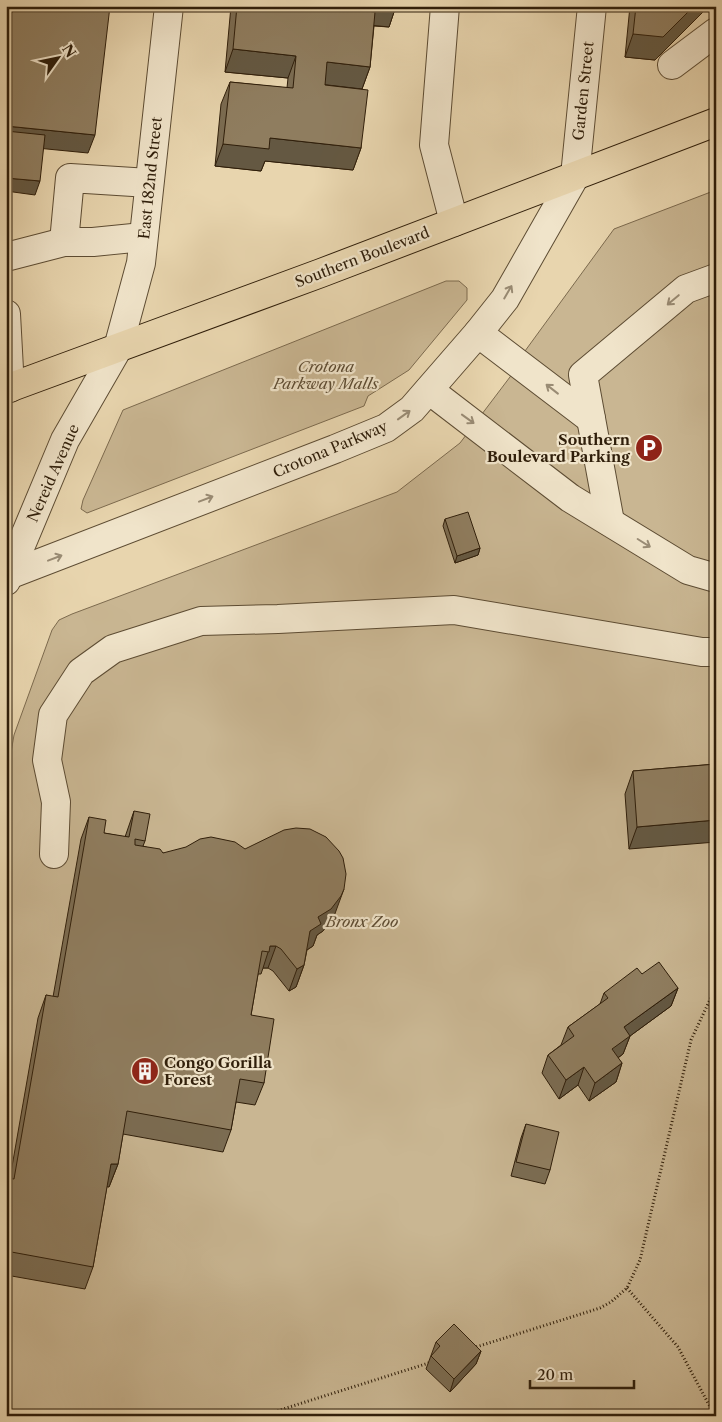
<svg xmlns="http://www.w3.org/2000/svg" width="722" height="1422" font-family="'Libre Caslon Text',serif">
	<rect width="100%" height="100%" fill="#e8d5ae"/>
	<filter id="stains"><feTurbulence type="fractalNoise" baseFrequency=".004" numOctaves="4"/><feColorMatrix values="0 0 0 0 .2 0 0 0 0 .09 0 0 0 0 .02 0 0 0 .5 -.17"/></filter>
	<radialGradient id="worn" r=".72"><stop offset=".6" stop-color="#630" stop-opacity="0"/><stop offset="1" stop-color="#630" stop-opacity=".3"/></radialGradient>
	<g fill="#c9b692" stroke="#7c6a4e">
		<path d="M716 190V1416H6V782L14 735 52 630 59 620 72 614 397 492 460 443 513 373 525 351 614 229Z"/>
		<path d="M446 281H459L467 288V300L409 370 368 396 364 406 87 513 81 509 83 500 123 410Z"/>
	</g>
	<g fill="none" stroke-linecap="round" stroke-linejoin="round">
		<g stroke="#5d4c33" stroke-width="30">
			<g id="minor">
				<path d="M445 6 434 145 454 222"/>
				<path d="M672 65 716 32"/>
				<path d="M64 242 70 178 149 183"/>
				<path d="M6 257 64 242H93L143 237"/>
				<path d="M6 314 10 388"/>
				<path d="M478 333 591 419"/>
				<path d="M429 390 570 498 688 570 716 578"/>
				<path d="M610 522 583 375 686 289 716 278"/>
				<path d="M6 576 335 449 386 428 412 409 478 333 505 299 575 176 592 6"/>
				<path d="M6 581 65 440 118 348 141 263 169 6"/>
				<path d="M54 854 56 802 47 760 53 715 81 672 113 649 201 621 278 619 454 610 702 652H716"/>
			</g>
		</g>
		<g stroke="#2f1e0a" stroke-width="30">
			<path id="major" d="M6 389 321 273 716 122"/>
		</g>
		<g stroke="#2f1e0a" stroke-width="3" stroke-dasharray="1 2.5" stroke-linecap="butt">
			<path d="M627 1288 678 1347 715 1416"/>
			<path d="M473 1348 600 1308 611 1302 627 1288 640 1260 691 1040 716 987"/>
			<path d="M261 1416 432 1362"/>
		</g>
		<use href="#minor" stroke="#f0e4ca" stroke-width="28"/>
		<use href="#major" stroke="#e8d5ae" stroke-width="28"/>
	</g>
	<g fill="#7b6c52" stroke="#2f1e0a">
		<path d="M231 6H396L389 27 374 26 370 67 362 89 361 148 353 170 265 161 261 171 215 166 221 104 230 82 287 88 288 78 225 72Z"/>
		<path d="M630 6H709L655 60 625 57Z"/>
		<path d="M445 519 480 548 478 555 455 563 443 526Z"/>
		<path d="M716 764 629 849 625 794 633 771Z"/>
		<path d="M134 811 145 841 143 846 163 853 333 919 323 931 317 935 313 946 307 950 304 965 296 987 289 991 273 971 268 968H263L261 974H258L251 1015 264 1083 255 1105 236 1102 231 1130 223 1152 123 1134 118 1164 109 1187 107 1186 93 1267 85 1289 6 1275V1178H10L38 1018 46 995 53 997 81 839 89 817 104 833 125 837Z"/>
		<path d="M642 974 678 988 671 1006 630 1036 623 1054 618 1058 622 1063 616 1082 589 1101 578 1085 559 1099 542 1073 548 1055 561 1045 568 1027 600 1004 604 993Z"/>
		<path d="M526 1124 550 1170 545 1184 511 1176 521 1138Z"/>
		<path d="M436 1342 481 1351 476 1364 450 1392 426 1369Z"/>
	</g>
	<g fill="#645842" stroke="#2f1e0a">
		<path d="M237 6H371L395 9 389 27 237 12Z"/>
		<path d="M694 6H709L655 60 625 57 633 34Z"/>
		<path d="M233 49 296 56 288 78 225 72Z"/>
		<path d="M327 62 370 67 362 89 319 84Z"/>
		<path d="M6 126 95 135 88 153 6 145Z"/>
		<path d="M270 138 361 148 353 170 265 161 261 171 215 166 223 144Z"/>
		<path d="M6 178 40 181 35 195 6 191Z"/>
		<path d="M480 548 478 555 455 563 457 556Z"/>
		<path d="M716 820V842L629 849 637 827Z"/>
		<path d="M344 889 333 919 323 931 317 935 313 946 302 953 310 931 318 917Z"/>
		<path d="M270 946H276L268 968H263Z"/>
		<path d="M304 965 296 987 289 991 297 969Z"/>
		<path d="M678 988 671 1006 630 1036 623 1054 605 1067 612 1049 624 1027Z"/>
		<path d="M622 1063 616 1082 589 1101 595 1083Z"/>
		<path d="M584 1067 578 1085 559 1099 566 1080Z"/>
		<path d="M111 1164H118L109 1187 103 1186Z"/>
		<path d="M481 1351 476 1364 450 1392 454 1379Z"/>
	</g>
	<g fill="#8f7d5f" stroke="#2f1e0a">
		<path d="M6 6H110L95 135 6 126Z"/>
		<path d="M237 6H320L375 12 370 67 327 62 325 85 368 90 361 148 270 138 269 149 223 144 230 82 293 88 296 56 233 49Z"/>
		<path d="M371 6H396L395 9Z"/>
		<path d="M636 6H694L663 37 633 34Z"/>
		<path d="M6 131 45 135 40 181 6 178Z"/>
		<path d="M468 512 480 548 457 556 445 519Z"/>
		<path d="M716 764V820L637 827 633 771Z"/>
		<path d="M134 811 150 814 145 841 135 839V845L160 849 163 853 186 847 200 839 211 837 235 842 245 849 284 830 296 828 310 829 326 837 339 851 343 858 346 874 344 889 341 896 331 909 318 917 321 924 310 931 304 965 297 969 281 949 276 946H270L269 952 262 951 251 1015 274 1019 264 1083 240 1079 231 1130 127 1111 118 1164H111L93 1267 6 1251V1178L14 1179 46 995 58 997 89 817 106 820 104 833 129 837Z"/>
		<path d="M659 962 678 988 624 1027 630 1036 612 1049 622 1063 595 1083 584 1067 566 1080 548 1055 574 1036 568 1027 608 998 604 993 637 968 642 974Z"/>
		<path d="M526 1124 559 1132 550 1170 516 1162Z"/>
		<path d="M454 1324 481 1351 454 1379 431 1356 440 1346 436 1342Z"/>
	</g>
	<defs><path id="oneway-shaft" d="M-6 0H5M1.5-3L5.5 0L1.5 3" fill="none" stroke-width="1.6" stroke-linecap="round" stroke-linejoin="round" transform="scale(1.25)"/></defs>
	<g stroke="#998b74">
		<use href="#oneway-shaft" transform="translate(508 292) rotate(-60)"/>
		<use href="#oneway-shaft" transform="translate(673 300) rotate(140)"/>
		<use href="#oneway-shaft" transform="translate(552 389) rotate(-142)"/>
		<use href="#oneway-shaft" transform="translate(404 415) rotate(-36)"/>
		<use href="#oneway-shaft" transform="translate(468 419) rotate(36)"/>
		<use href="#oneway-shaft" transform="translate(206 499) rotate(-21)"/>
		<use href="#oneway-shaft" transform="translate(644 543) rotate(32)"/>
		<use href="#oneway-shaft" transform="translate(55 558) rotate(-21)"/>
	</g>
	<defs>
		<g id="parking-disc" transform="scale(1.4375)"><circle r="9.5" fill="#8f2418" stroke="#f0e4ca"/><path d="M-3.5-5.5H1a3.5 3.5 0 0 1 0 7H-1V5.5H-3.5ZM-1-3.4V-.6H.8a1.4 1.4 0 0 0 0-2.8Z" fill="#fff"/></g>
		<g id="building-disc" transform="scale(1.4375)"><circle r="9.5" fill="#8f2418" stroke="#f0e4ca"/><path d="M-4-6H4V6H1V3H-1V6H-4ZM-2.5-4.3h1.7v1.8h-1.7ZM.8-4.3h1.7v1.8H.8ZM-2.5-1h1.7V.8h-1.7ZM.8-1h1.7V.8H.8Z" fill="#fff"/></g>
	</defs>
	<g fill-rule="evenodd">
		<use href="#parking-disc" x="649" y="448"/>
		<use href="#building-disc" x="145" y="1071"/>
	</g>
	<g text-anchor="middle" dominant-baseline="central" stroke-width="4.5" stroke-linejoin="round" paint-order="stroke">
		<g font-size="15" fill="#2f1e0a" stroke="#f0e4ca">
			<text transform="translate(583 91) rotate(-84)">Garden Street</text>
			<text transform="translate(150 178) rotate(-84)">East 182nd Street</text>
			<text transform="translate(362 257) rotate(-21)">Southern Boulevard</text>
			<text transform="translate(330 449) rotate(-23)">Crotona Parkway</text>
			<text transform="translate(53 473) rotate(-66)">Nereid Avenue</text>
		</g>
		<g font-size="15" font-style="italic" fill="#5d4c33" stroke="#f0e4ca">
			<text x="326" y="366">Crotona<tspan x="326" dy="17">Parkway Malls</tspan></text>
			<text x="362" y="921">Bronx Zoo</text>
		</g>
		<g font-size="15" font-weight="bold" fill="#2f1e0a" stroke="#f0e4ca" text-anchor="end">
			<text x="630" y="439">Southern<tspan x="630" dy="17">Boulevard Parking</tspan></text>
			<text x="164" y="1062" text-anchor="start">Congo Gorilla<tspan x="164" dy="17">Forest</tspan></text>
		</g>
	</g>
	<rect width="722" height="1422" fill="none" stroke="#e8d5ae" stroke-width="25"/>
	<rect x="8" y="8" width="707" height="1407" fill="none" stroke="#2f1e0a" stroke-width="2.5"/>
	<rect x="12" y="12" width="697" height="1397" fill="none" stroke="#2f1e0a"/>
	<g transform="translate(58 58) rotate(57)" stroke="#f0e4ca" stroke-width="4" paint-order="stroke">
	<path d="M0-4L9 19L0 12L-9 19Z" fill="#2f1e0a"/>
	<text y="-8" font-size="14" font-weight="bold" text-anchor="middle" fill="#2f1e0a">N</text>
	</g>
	<path d="M530 1380v8h104v-8" fill="none" stroke="#2f1e0a" stroke-width="2.5"/>
	<text x="537" y="1380" font-size="15" fill="#2f1e0a" stroke="#f0e4ca" stroke-width="4" paint-order="stroke">20 m</text>
	<rect width="100%" height="100%" filter="url(#stains)"/>
	<rect width="100%" height="100%" fill="url(#worn)"/>
</svg>
